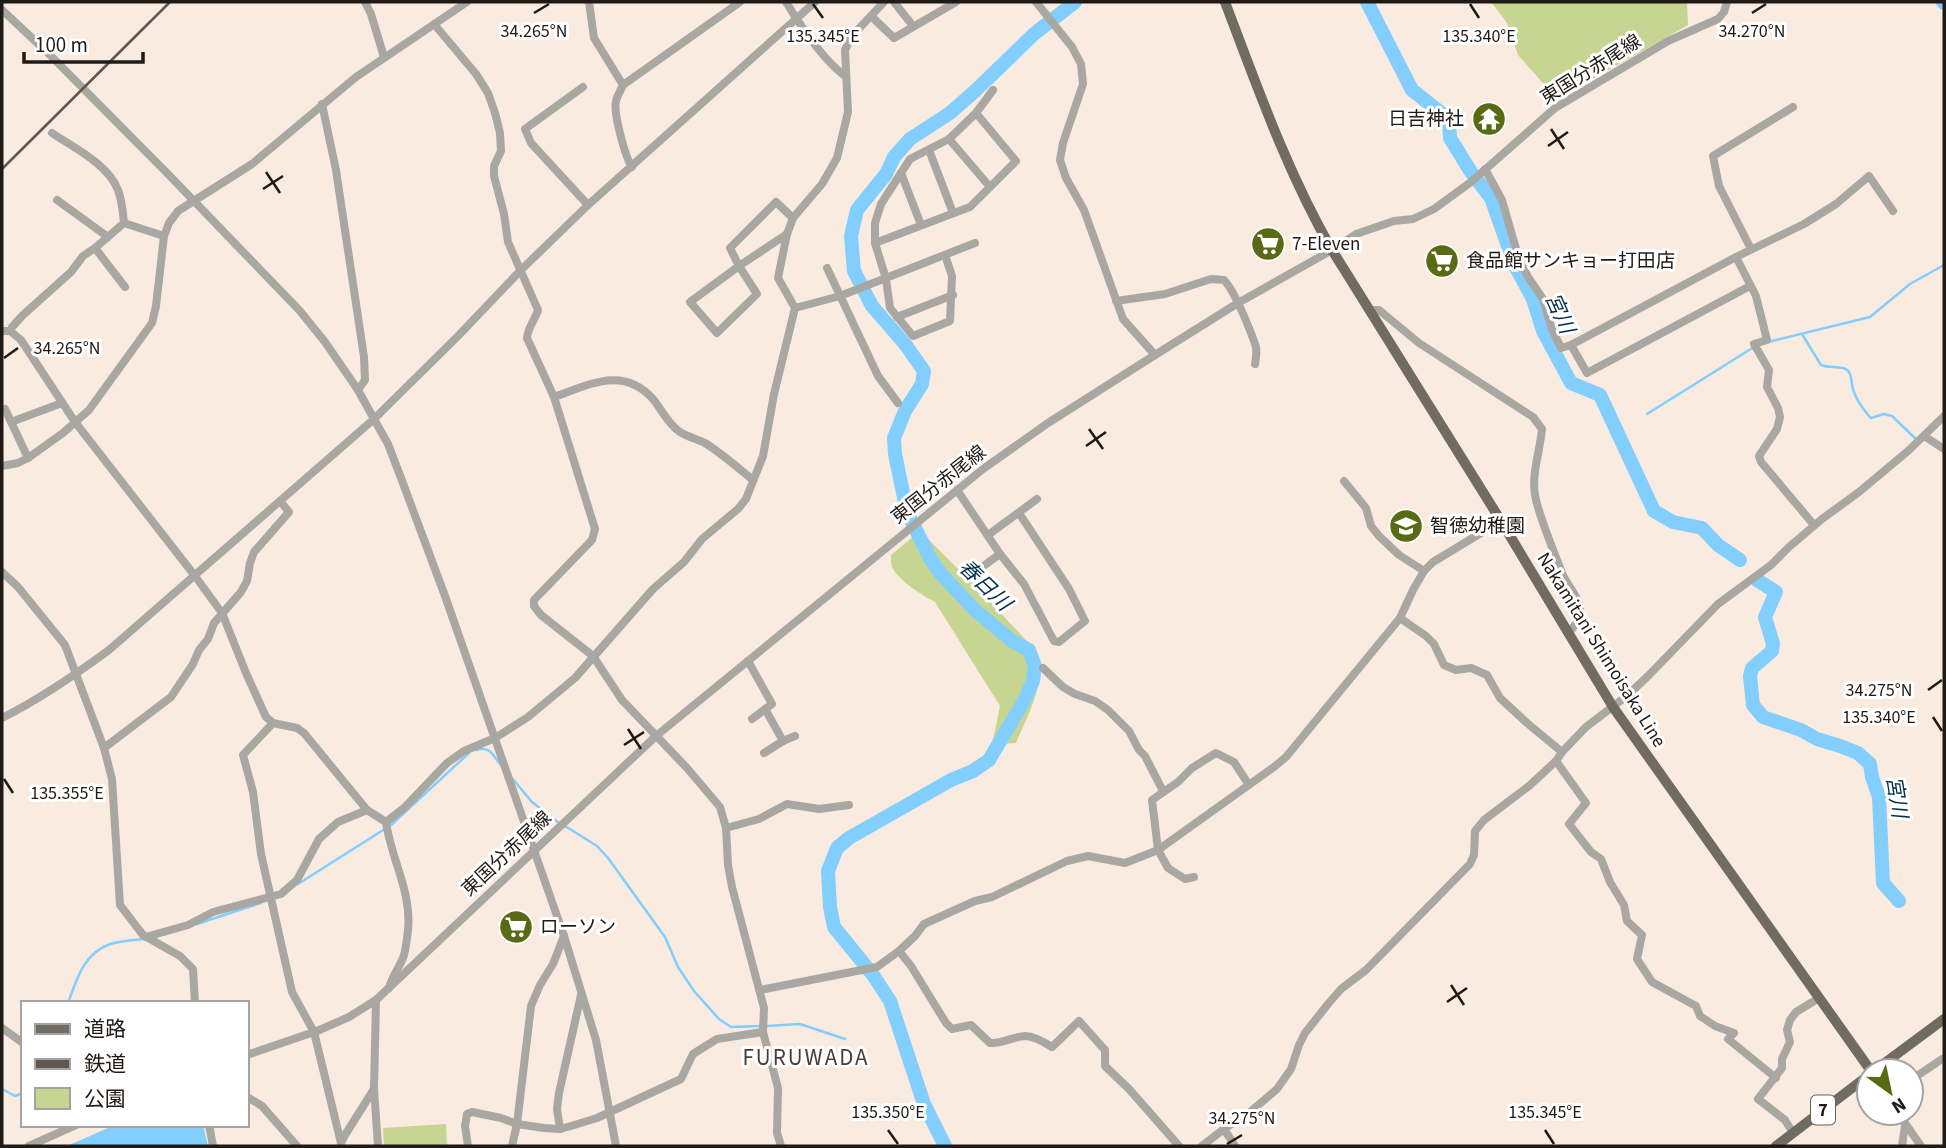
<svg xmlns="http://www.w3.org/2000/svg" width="1946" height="1148" font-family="'Source Sans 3','Noto Sans JP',sans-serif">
	<rect width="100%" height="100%" fill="#faebe0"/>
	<g fill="#c7d593">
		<path d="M1491 2H1687L1688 25 1557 99 1518 55 1507 23Z"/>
		<path d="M920 531 984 595 1035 650C1048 682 1028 714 1016 743L992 745 1000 706 935 602C923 596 898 580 892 567 891 564 891 559 891 555Z"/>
		<path d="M446 1124 447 1146H384L383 1128Z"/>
	</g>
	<path fill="#82cefe" d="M115 1125H203L208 1146H67Z"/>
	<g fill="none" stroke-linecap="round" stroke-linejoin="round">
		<g stroke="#82cefe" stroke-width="2.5">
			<path d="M1802 334 1821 365C1828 368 1836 366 1843 368 1854 371 1850 384 1854 392 1857 401 1863 409 1869 416L1871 418 1884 414 1892 416 1917 440"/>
			<path d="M1768 342 1870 317 1910 284 1944 265"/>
			<path d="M1647 414 1754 347"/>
			<path d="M476 750C490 746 492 754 500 764"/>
			<path d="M511 777 532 802 559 823"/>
			<path d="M565 826 597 846 608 858 665 937 678 967 694 991 719 1019 731 1027 760 1026"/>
			<path d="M298 884 391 825 469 753"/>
			<path d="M197 924 261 903"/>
			<path d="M68 1003C77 979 83 954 110 944 120 941 133 940 144 939"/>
			<path d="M767 1026 800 1024 845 1039"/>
			<path d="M2 1089 15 1096 23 1093"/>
		</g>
		<g stroke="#82cefe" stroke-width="14">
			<path d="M1367 2 1412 90 1449 119 1450 138 1471 172 1491 198 1515 266 1533 299 1543 331 1571 383 1600 395 1654 511 1673 522 1702 528 1718 545 1740 560"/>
			<path d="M1943 2 1944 3"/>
			<path d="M1757 580 1776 592 1765 617 1773 644 1772 651 1752 668 1750 676 1753 705 1763 717 1801 730 1817 739 1840 746 1858 753 1870 764 1872 777 1879 797 1883 883 1899 901"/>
			<path d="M945 1146 924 1104 890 1001 873 975 834 927 830 907 828 871 837 848 849 838 951 780 973 771 989 760 1024 701 1033 681 1035 666 1029 650 1012 641 975 610 942 575 931 560 907 512 895 454 894 438 905 411 922 384 924 371 905 344 872 306 854 271 851 236 857 210 886 174 894 157 910 139 950 113 975 91 1034 34 1075 2"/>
		</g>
		<g stroke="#a9a7a1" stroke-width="8">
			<path d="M365 2 371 14 384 57"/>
			<path d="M589 2 594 38 623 85"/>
			<path d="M786 2C800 25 823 60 845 76"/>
			<path d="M894 2 913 26"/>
			<path d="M1036 2 1072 47 1081 64 1083 84 1063 143 1060 160 1066 178 1084 210 1123 319 1155 355"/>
			<path d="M2 10 48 53 167 173 300 311 325 342 358 390 374 419 388 444 401 478 445 596 564 936 596 1040 616 1146"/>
			<path d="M871 16 894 38 956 2"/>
			<path d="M434 24 476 74 488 93 495 113 500 133 501 151 494 166V176L504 214 508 242 538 310C535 320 528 327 527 338L554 397 595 529 592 540 534 600V606L541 615 593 656 622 700 687 768 720 807 726 828 728 865 732 887 764 1008 763 1032 778 1088 777 1133 781 1146"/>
			<path d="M583 87 525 129 531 143 588 205"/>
			<path d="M322 104 336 170 364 357 365 380 358 390"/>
			<path d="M52 133C74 148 108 164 118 190 122 200 123 213 124 223"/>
			<path d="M949 139 990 187"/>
			<path d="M929 150 953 213"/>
			<path d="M632 167C625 157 613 112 616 101 617 96 621 90 623 85L740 2"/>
			<path d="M1485 169 1502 200 1519 259 1528 277 1543 299 1552 329 1561 348 1571 345 1736 257 1804 224 1836 204 1869 176 1893 211"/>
			<path d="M901 173 921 225"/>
			<path d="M57 200 108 237"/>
			<path d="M787 234 739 266 690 302 717 333 757 294 739 266 730 248 776 202 793 218"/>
			<path d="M875 243V223L881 204 910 159 949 139 976 113 993 90"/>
			<path d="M95 248 125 287"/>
			<path d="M1751 249 1719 186 1713 156 1793 107"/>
			<path d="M945 255 952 276 950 321 913 336 890 308 886 279 875 243 970 207 1016 161 976 113"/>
			<path d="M1736 257 1756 296 1767 340 1754 344 1769 370 1767 387 1778 408 1780 417 1777 429 1759 456 1761 462 1814 525"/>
			<path d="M827 268 878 376 898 403"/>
			<path d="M1116 301 1165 294 1211 279 1224 280C1235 291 1251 332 1256 347 1257 353 1256 358 1255 364"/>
			<path d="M795 308 840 296 975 243"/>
			<path d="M1370 310H1379L1419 343 1533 417 1542 429C1540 452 1530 477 1536 500 1542 524 1553 549 1562 573 1570 591 1580 595 1581 617L1568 634"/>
			<path d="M897 317 953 295"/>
			<path d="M2 331H10L21 340 75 422 195 576 222 613 246 673 266 717 273 723 297 728 304 733 367 810 386 822C391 859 412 892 408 930 407 939 406 950 403 958 399 968 392 976 389 988"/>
			<path d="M10 331 12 327 23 315 71 272 83 256 95 248 124 223 164 236"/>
			<path d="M1571 345 1587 373 1750 286"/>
			<path d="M554 397C589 385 623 365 653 399 662 410 668 424 680 432 688 437 697 439 705 443 721 453 737 467 752 479"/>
			<path d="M5 409 28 458"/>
			<path d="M11 422 62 403"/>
			<path d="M1924 436 1944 449"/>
			<path d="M2 466 18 463 28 458 63 433 89 410 152 323 156 306 164 236 169 223 178 211 252 164 356 77 467 2"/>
			<path d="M1344 481 1366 508 1371 526 1379 536 1399 555 1424 571"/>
			<path d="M957 490 1000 554 1024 584 1054 641 1059 642 1085 621 1069 589 1019 513"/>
			<path d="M988 535 1037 499"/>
			<path d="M2 572 18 587 65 645 104 748 112 779 120 905 143 935 180 956 193 969 195 1003"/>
			<path d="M971 575 1000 554"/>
			<path d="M1400 618 1426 636 1434 644 1444 665 1456 670 1471 668 1487 675 1500 698 1527 723 1562 752"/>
			<path d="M748 661 772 704 752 719"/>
			<path d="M1043 668 1063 687 1075 694 1095 701 1108 710 1129 731 1139 750 1145 756 1163 791"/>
			<path d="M765 709 783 741 795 736"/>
			<path d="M2 718C40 699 75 675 109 650L374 419 458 336 520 271 588 205 815 2"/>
			<path d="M273 723 243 755 253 792 261 854 292 992 314 1032 341 1143"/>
			<path d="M104 748 171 697 193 664 199 650 208 639 214 623 241 592 247 581 250 563 254 552 289 512 280 501"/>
			<path d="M764 753 783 741"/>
			<path d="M1556 761 1586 803 1569 824 1591 852 1601 859 1610 882 1624 905 1627 921 1642 935 1637 959 1652 982 1696 1006 1700 1016 1715 1026 1734 1033 1728 1039 1776 1078"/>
			<path d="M386 822 404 808 447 763 464 751 495 738 528 717 575 678 653 589 684 562 702 539 738 509 746 499 763 456 774 394 795 308 778 278 787 234 793 218 822 184 837 158 848 112 845 50 851 37 884 2"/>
			<path d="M726 828 759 819 787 804 819 809 849 805"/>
			<path d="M1194 877 1185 879 1168 868 1158 850 1152 800 1178 782 1192 768 1216 753 1234 762 1249 785"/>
			<path d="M146 937 188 925 213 912 281 894 297 880 319 839 329 830 338 822 367 810"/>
			<path d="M899 951 911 966 946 1023 952 1029 971 1025 990 1043C1002 1044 1012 1037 1025 1036 1034 1036 1044 1042 1052 1047L1079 1021 1105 1050V1066L1129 1089 1179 1146"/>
			<path d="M760 990 877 967 899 951 915 936 924 924 975 901 992 897 1067 861 1088 856 1125 863 1158 850 1274 767 1286 757 1400 618 1413 590 1424 571 1433 562 1501 521"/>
			<path d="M376 1000 374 1089 378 1146"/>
			<path d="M2 1028 23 1043"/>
			<path d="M247 1055 317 1031 349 1017 376 1000 656 736 983 469 1048 423 1155 355 1238 303 1332 250 1356 234 1394 221 1413 219 1434 209 1471 182 1555 108 1668 41 1718 19 1724 12 1727 2"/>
			<path d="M1911 1080 1942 1059H1944"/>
			<path d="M247 1097 262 1106 297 1146"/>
			<path d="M1898 1113C1906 1124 1913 1135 1921 1146"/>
			<path d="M209 1125 213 1146"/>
			<path d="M560 1129 557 1109 559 1093 581 995"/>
			<path d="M1224 1129 1235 1146"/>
			<path d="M1793 1133 1785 1120 1758 1099 1782 1068V1059L1790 1042 1787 1030 1790 1020 1796 1012 1819 998"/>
			<path d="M341 1143 345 1135 374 1089"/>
			<path d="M29 1146 76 1125"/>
			<path d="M468 1146 465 1126 467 1114 472 1112 501 1118 517 1124 544 1128 560 1129 571 1126 597 1118 681 1079 693 1054 717 1039 763 1032"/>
			<path d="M512 1146 517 1124 531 1006 540 985 553 964 564 936"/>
			<path d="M1202 1146 1224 1129 1249 1113 1277 1089 1291 1069 1299 1045 1305 1033 1328 1004 1341 989 1366 970 1470 864 1474 855 1475 831 1484 820 1529 786 1556 761 1562 752 1586 727 1628 695 1649 675 1718 604 1771 565 1789 547 1822 519 1859 492 1908 451 1944 416"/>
			<path d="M1902 1146 1905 1126"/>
		</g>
		<g stroke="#706c61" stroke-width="10">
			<path d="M1225 2C1257 86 1287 172 1332 250L1501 521 1613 707 1871 1071"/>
			<path d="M1874 1071 1944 1019"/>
			<path d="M1776 1146 1869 1075"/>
		</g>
		<path stroke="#5e5650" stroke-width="2.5" d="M2 169 170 2"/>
	</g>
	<path fill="none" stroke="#1f1a16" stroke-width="2.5" d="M813 4 823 18M1470 4 1479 18M534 13 549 4M1752 13 1766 4M1551 129 1564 149M1548 146 1568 132M266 172 280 193M263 189 283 176M4 358 18 348M1089 429 1103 449M1086 446 1106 432M1928 690 1942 680M1933 717 1942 731M628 729 641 749M624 745 644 732M4 779 13 793M1451 985 1464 1005M1447 1002 1467 988M888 1130 898 1144M1545 1130 1554 1144M1227 1144 1242 1135"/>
	<defs>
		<g id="temple-disc" transform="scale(1.75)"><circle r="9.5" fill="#596a15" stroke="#fff"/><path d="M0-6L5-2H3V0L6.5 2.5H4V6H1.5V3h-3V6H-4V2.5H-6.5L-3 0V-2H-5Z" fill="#fff"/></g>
		<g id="supermarket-disc" transform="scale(1.75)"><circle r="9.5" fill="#596a15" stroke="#fff"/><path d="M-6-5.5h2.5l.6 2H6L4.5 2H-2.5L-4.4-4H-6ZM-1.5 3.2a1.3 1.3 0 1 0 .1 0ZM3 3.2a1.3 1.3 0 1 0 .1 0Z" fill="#fff"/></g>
		<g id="school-disc" transform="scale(1.75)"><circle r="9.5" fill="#596a15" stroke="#fff"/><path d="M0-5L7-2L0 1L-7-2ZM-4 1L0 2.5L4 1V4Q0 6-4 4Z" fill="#fff"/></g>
	</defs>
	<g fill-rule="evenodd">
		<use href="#temple-disc" x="1489" y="119"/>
		<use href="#supermarket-disc" x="1268" y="244"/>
		<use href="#supermarket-disc" x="1442" y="261"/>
		<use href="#school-disc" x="1406" y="526"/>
		<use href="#supermarket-disc" x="516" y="927"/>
	</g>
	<g text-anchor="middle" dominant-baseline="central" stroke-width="6" stroke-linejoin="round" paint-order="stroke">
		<rect fill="#fff" stroke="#625f5c" stroke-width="2" x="1811" y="1095.5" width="24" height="29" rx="5"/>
		<g font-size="18" font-weight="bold" fill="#1f1a16">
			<text x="1823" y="1110">7</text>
		</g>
		<g font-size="19" fill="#1f1a16" stroke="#fff">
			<text transform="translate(1591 70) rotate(-32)">東国分赤尾線</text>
			<text transform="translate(939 485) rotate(-38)">東国分赤尾線</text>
			<text transform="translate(1601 650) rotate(58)">Nakamitani Shimoisaka Line</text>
			<text transform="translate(507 854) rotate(-43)">東国分赤尾線</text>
		</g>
		<g font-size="19" fill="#1f1a16" stroke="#fff" text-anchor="start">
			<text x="1464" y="119" text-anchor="end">日吉神社</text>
			<text x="1292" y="244">7-Eleven</text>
			<text x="1466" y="261">食品館サンキョー打田店</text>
			<text x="1430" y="526">智徳幼稚園</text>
			<text x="540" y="927">ローソン</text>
		</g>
		<g font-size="21" font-style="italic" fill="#033149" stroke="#fff">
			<text transform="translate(1560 313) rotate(66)">宮川</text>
			<text transform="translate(985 585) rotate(44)">春日川</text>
			<text transform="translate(1897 797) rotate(81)">宮川</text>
		</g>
		<g font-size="23" letter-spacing="2" fill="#4a3f36" stroke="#fff">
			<text x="806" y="1057">FURUWADA</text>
		</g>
	</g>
	<g font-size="18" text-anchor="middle" fill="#1f1a16" stroke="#fff" stroke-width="6" stroke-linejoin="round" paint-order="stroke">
		<text x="534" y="37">34.265°N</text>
		<text x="1752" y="37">34.270°N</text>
		<text x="823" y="42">135.345°E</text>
		<text x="1479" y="42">135.340°E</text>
		<text x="67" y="354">34.265°N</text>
		<text x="1879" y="696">34.275°N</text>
		<text x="1879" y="723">135.340°E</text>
		<text x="67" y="799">135.355°E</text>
		<text x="888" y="1118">135.350°E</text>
		<text x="1545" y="1118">135.345°E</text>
		<text x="1242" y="1124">34.275°N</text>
	</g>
	<rect width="1946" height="1148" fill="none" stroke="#1f1a16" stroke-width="7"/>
	<rect x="21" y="1001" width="228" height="126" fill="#ffffff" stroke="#a5a3a2" stroke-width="2"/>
	<rect x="35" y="1024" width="35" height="10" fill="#706c61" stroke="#a5a3a2" stroke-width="2"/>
	<text x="84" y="1036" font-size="21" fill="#1f1a16">道路</text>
	<rect x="35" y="1059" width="35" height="10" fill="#5e5650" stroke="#a5a3a2" stroke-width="2"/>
	<text x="84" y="1071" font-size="21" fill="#1f1a16">鉄道</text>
	<rect x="35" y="1088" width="35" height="21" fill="#c7d593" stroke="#a5a3a2" stroke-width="2"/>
	<text x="84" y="1106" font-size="21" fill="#1f1a16">公園</text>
	<g transform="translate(1890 1092) rotate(147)"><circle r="33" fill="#ffffff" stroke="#a5a3a2" stroke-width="2"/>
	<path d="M0-5L12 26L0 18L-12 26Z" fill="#596a15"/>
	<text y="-10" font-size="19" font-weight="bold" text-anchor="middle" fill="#1f1a16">N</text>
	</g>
	<path d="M24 52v10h119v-10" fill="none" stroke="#1f1a16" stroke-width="3.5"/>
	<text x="35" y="52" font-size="21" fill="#1f1a16" stroke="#ffffff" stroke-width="5" paint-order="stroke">100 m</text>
</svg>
